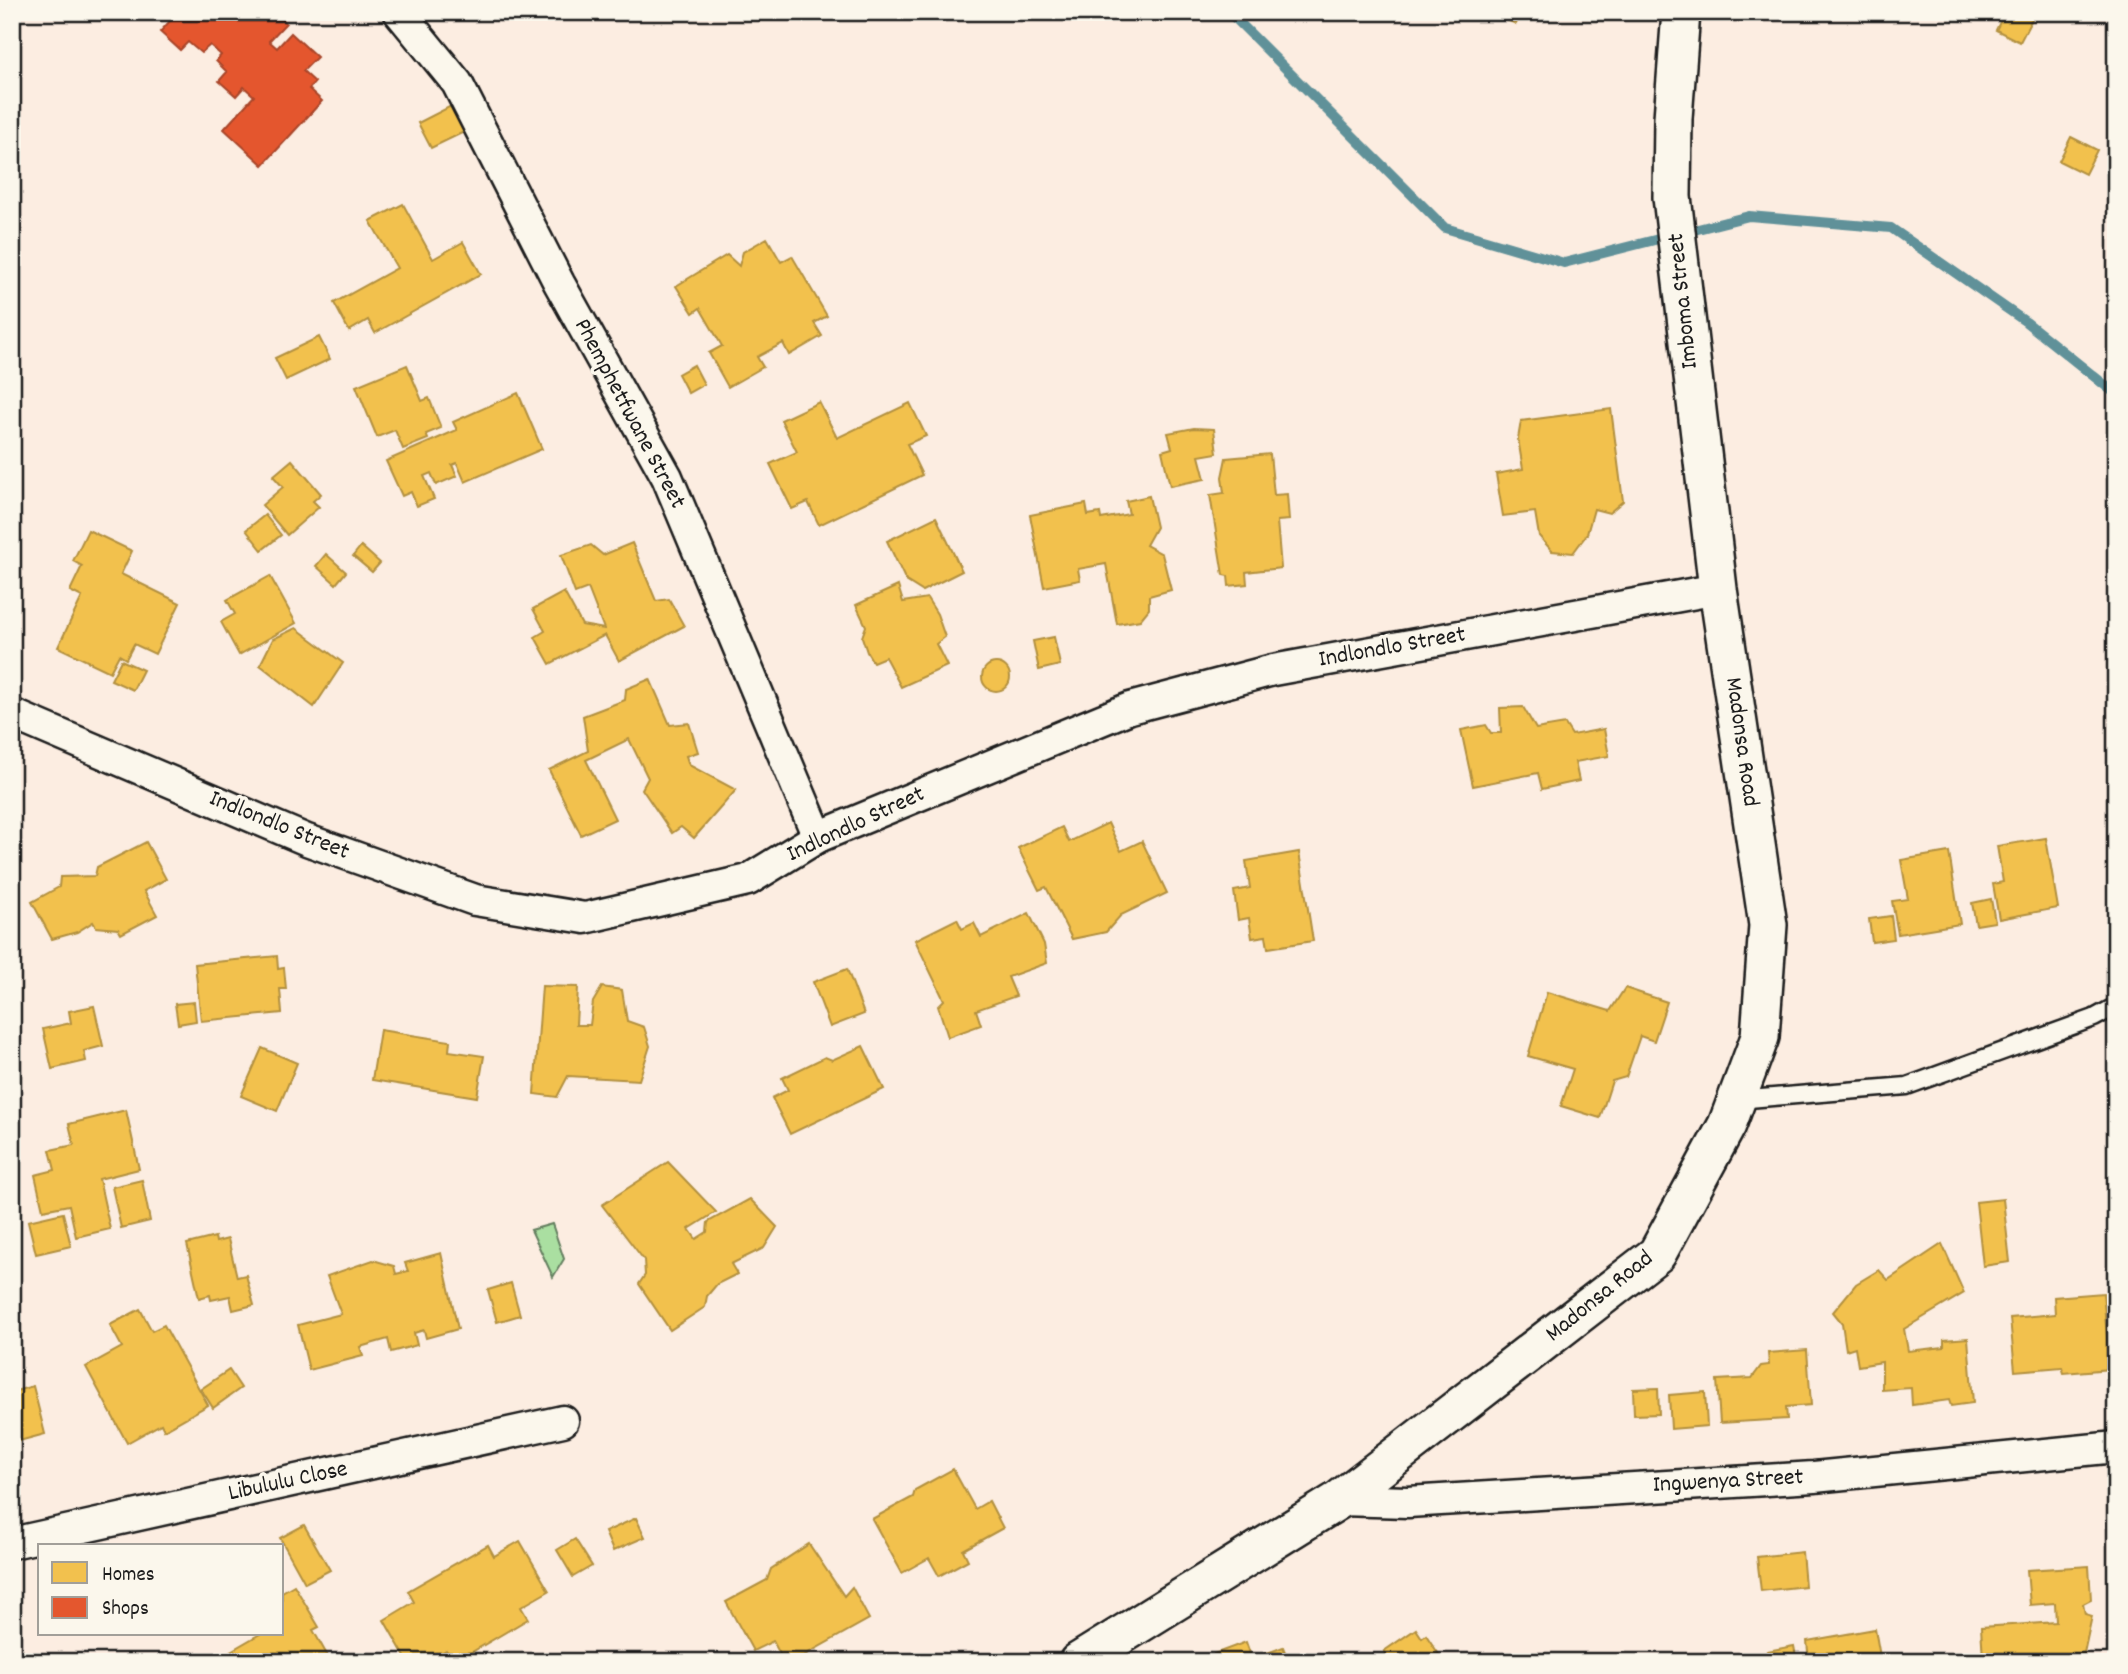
<svg xmlns="http://www.w3.org/2000/svg" width="2128" height="1674" font-family="Dekko,sans-serif">
	<rect width="100%" height="100%" fill="#fcede1"/>
	<filter id="ink" filterUnits="userSpaceOnUse"><feTurbulence type="fractalNoise" baseFrequency=".0143" numOctaves="2"/><feDisplacementMap in="SourceGraphic" scale="14" xChannelSelector="R" yChannelSelector="G"/><feConvolveMatrix kernelMatrix="1 2 1 2 8 2 1 2 1" color-interpolation-filters="sRGB"/></filter>
	<g filter="url(#ink)">
		<path fill="#aadfa1" stroke="#637e5e" stroke-width="2" d="M552 1224 564 1259 553 1277 531 1230Z"/>
		<g fill="#f2c14e" stroke="#b2903f" stroke-width="2">
			<path d="M1488 12H1521L1516 24Z"/>
			<path d="M2005 12H2023L2033 17 2020 42 1996 30Z"/>
			<path d="M451 106 464 132 431 148 418 123Z"/>
			<path d="M2071 137 2097 150 2085 174 2059 161Z"/>
			<path d="M403 204 433 259 463 242 481 274 375 333 368 320 349 331 334 303 397 268 370 221Z"/>
			<path d="M767 238 781 262 792 256 827 316 814 323 822 336 789 355 783 343 757 357 763 367 728 387 709 353 722 346 700 308 693 313 676 286 727 255 739 266 743 252Z"/>
			<path d="M319 337 330 359 286 380 275 358Z"/>
			<path d="M407 365 422 401 429 398 441 428 426 434 428 439 403 449 395 430 377 437 356 386Z"/>
			<path d="M694 365 704 384 688 393 678 374Z"/>
			<path d="M518 393 542 449 465 482 457 463 452 465 457 476 436 485 431 473 424 476 434 499 417 506 411 492 402 496 386 461 457 430 453 422Z"/>
			<path d="M819 402 837 438 910 403 926 436 907 444 922 475 819 525 808 502 792 509 770 464 797 452 781 420Z"/>
			<path d="M1611 409 1623 501 1609 513 1594 509 1587 534 1573 553 1552 551 1539 536 1535 512 1503 516 1496 474 1523 469 1518 439 1521 421Z"/>
			<path d="M1194 428 1214 429 1217 453 1199 456 1205 479 1170 486 1162 451 1172 448 1168 433Z"/>
			<path d="M1270 454 1274 495 1287 494 1289 520 1277 521 1281 568 1246 572 1247 584 1229 586 1228 576 1223 575 1210 495 1224 493 1222 477 1226 458Z"/>
			<path d="M292 460 321 494 313 501 319 507 287 535 262 505 283 487 273 476Z"/>
			<path d="M1149 496 1156 527 1146 545 1162 554 1171 590 1149 596V609L1140 620 1117 624 1106 564 1078 569 1080 580 1044 587 1030 515 1086 504 1088 515 1100 513 1101 519 1129 514 1126 501Z"/>
			<path d="M265 515 281 535 262 550 246 530Z"/>
			<path d="M936 517 962 571 922 591 906 581 887 541Z"/>
			<path d="M88 530 132 551 121 574 180 603 155 654 134 644 126 659 119 655 110 672 58 647 82 597 70 591 82 566 73 561Z"/>
			<path d="M632 543 656 601 669 599 684 626 619 661 605 635 550 664 535 637 545 631 533 609 564 592 582 625 604 629 588 588 575 593 561 555 591 545 603 555Z"/>
			<path d="M361 546 380 563 372 572 353 556Z"/>
			<path d="M326 554 346 572 336 584 316 566Z"/>
			<path d="M270 576 296 623 239 655 221 622 235 614 227 600Z"/>
			<path d="M898 586 903 602 927 598 937 614 945 637 936 644 947 666 901 687 885 657 873 662 867 652 862 637 866 626 856 605Z"/>
			<path d="M296 628 343 663 314 707 260 665 273 639Z"/>
			<path d="M1054 637 1060 665 1039 670 1033 641Z"/>
			<path d="M121 660 143 670 133 690 111 680Z"/>
			<circle cx="996" cy="677" r="14"/>
			<path d="M650 679 670 725 689 723 698 752 686 756 689 765 736 790 694 838 681 827 672 833 642 789 648 778 629 739 586 760 615 819 581 835 549 770 588 751 583 716 625 700 626 689Z"/>
			<path d="M1523 707 1536 729 1565 724 1572 735 1604 729 1609 756 1575 762 1579 781 1542 789 1538 773 1473 786 1461 730 1486 725 1491 733H1501L1500 708Z"/>
			<path d="M1108 823 1121 851 1142 841 1167 893 1121 915 1106 932 1072 939 1046 887 1039 890 1018 848 1062 827 1069 842Z"/>
			<path d="M2046 838 2058 908 1999 919 1993 884 2003 882 1997 846Z"/>
			<path d="M146 842 166 879 144 891 157 915 121 934 118 929 96 927 93 922 77 932 52 939 32 902 59 887 60 877 95 876 97 867Z"/>
			<path d="M1299 852 1313 941 1268 948 1266 936 1252 938 1249 918 1238 920 1234 891 1250 888 1246 861Z"/>
			<path d="M1949 852 1960 924 1898 934 1892 901 1908 899 1901 860Z"/>
			<path d="M1991 899 1995 922 1976 925 1972 903Z"/>
			<path d="M1029 913 1044 944 1047 963 1008 977 1016 996 976 1010 981 1025 948 1037 938 1006 944 1000 915 940 957 919 962 929 974 923 981 937Z"/>
			<path d="M1891 916 1894 939 1872 942 1869 919Z"/>
			<path d="M277 956 278 969 284 968 286 989H280L282 1013 201 1021 195 964Z"/>
			<path d="M847 969 864 1014 830 1027 813 982Z"/>
			<path d="M542 986 578 987 576 1025H590L593 1002 602 987 622 990 627 1021 644 1027 650 1046 639 1080 568 1076 557 1097 534 1094Z"/>
			<path d="M1625 988 1667 1002 1654 1041 1640 1036 1626 1077 1612 1081 1600 1118 1561 1106 1573 1069 1528 1056 1547 992 1610 1011Z"/>
			<path d="M194 1002 196 1021 178 1024 175 1004Z"/>
			<path d="M94 1006 103 1046 84 1051 86 1061 52 1069 43 1029 71 1023 69 1011Z"/>
			<path d="M380 1030 450 1041 449 1051 484 1056 477 1097 372 1080Z"/>
			<path d="M863 1046 884 1089 790 1134 772 1098 788 1090 782 1078 825 1057 832 1060Z"/>
			<path d="M262 1048 297 1063 277 1111 241 1096Z"/>
			<path d="M126 1110 139 1169 99 1179 110 1229 76 1237 69 1205 43 1210 35 1175 55 1170 50 1150 74 1145 69 1124Z"/>
			<path d="M668 1162 716 1212 689 1229 696 1239 707 1232 708 1222 750 1199 777 1227 764 1248 731 1264 737 1274 717 1284 707 1296 705 1307 670 1330 639 1284 645 1275 644 1260 602 1205Z"/>
			<path d="M142 1180 150 1221 121 1228 112 1187Z"/>
			<path d="M2003 1199 2010 1262 1983 1266 1976 1202Z"/>
			<path d="M63 1213 71 1246 36 1254 28 1221Z"/>
			<path d="M215 1237 216 1242 228 1239 237 1277 246 1275 254 1305 233 1310 230 1296 211 1300 210 1295 199 1298 187 1244Z"/>
			<path d="M1942 1244 1964 1293 1904 1329 1908 1351 1944 1347V1340L1968 1338 1973 1403 1951 1406 1949 1400 1912 1405 1911 1388 1882 1390V1362L1858 1366 1855 1347 1846 1350 1842 1323 1833 1312 1856 1284 1879 1270 1888 1280Z"/>
			<path d="M441 1253 458 1329 426 1338 424 1330 414 1333 417 1345 391 1352 388 1339 360 1347 363 1356 309 1370 298 1325 341 1314 327 1276 373 1260 394 1266 396 1274 408 1271 405 1263Z"/>
			<path d="M511 1283 520 1315 497 1322 488 1290Z"/>
			<path d="M2103 1293 2110 1369 2064 1373 2062 1367 2015 1371 2010 1318 2055 1314 2054 1297Z"/>
			<path d="M140 1309 152 1331 164 1325 208 1405 164 1430 161 1424 127 1443 86 1367 122 1347 110 1325Z"/>
			<path d="M1807 1350 1811 1405 1786 1407 1787 1419 1720 1423 1717 1380 1752 1378 1761 1366 1769 1365 1768 1353Z"/>
			<path d="M229 1370 241 1388 213 1408 201 1389Z"/>
			<path d="M33 1386 45 1434 12 1443V1392Z"/>
			<path d="M1658 1388 1659 1414 1634 1415 1633 1389Z"/>
			<path d="M1705 1392 1707 1426 1671 1429 1669 1395Z"/>
			<path d="M953 1469 975 1509 989 1501 1003 1528 963 1550 968 1560 939 1576 929 1558 902 1573 872 1519 913 1497 915 1490Z"/>
			<path d="M636 1518 645 1537 613 1551 605 1532Z"/>
			<path d="M304 1525 330 1570 305 1583 280 1538Z"/>
			<path d="M575 1539 592 1566 573 1577 557 1550Z"/>
			<path d="M520 1541 549 1591 521 1607 528 1619 455 1662 446 1650 427 1662H408L384 1620 414 1602 408 1591 488 1545 494 1556Z"/>
			<path d="M809 1544 844 1596 852 1587 869 1619 792 1662H784L773 1641 753 1651 726 1602 767 1580 771 1569Z"/>
			<path d="M1802 1552 1805 1586 1761 1591 1757 1557Z"/>
			<path d="M2089 1566 2091 1600 2083 1604 2085 1614 2092 1616 2084 1653 1983 1659 1981 1627 2056 1622 2055 1603 2030 1605 2027 1570Z"/>
			<path d="M294 1585 319 1627 313 1630 331 1662H217L215 1660 260 1634H282V1592Z"/>
			<path d="M1416 1629 1422 1638 1426 1635 1444 1662H1391L1384 1651Z"/>
			<path d="M1875 1629 1881 1662H1891H1809L1807 1641Z"/>
			<path d="M1246 1642 1252 1659 1283 1647 1289 1662H1210L1214 1654Z"/>
			<path d="M1794 1646 1797 1662H1769L1767 1651Z"/>
		</g>
		<path fill="#e4572e" stroke="#a84529" stroke-width="2" d="M178 12H246L250 16 253 12H275L286 23 269 41 277 48 291 33 317 57 303 71 315 82 309 89 322 101 263 165 224 129 254 96 244 87 236 96 219 81 227 72 216 61 221 55 210 45 201 53 188 42 180 50 160 32Z"/>
		<g fill="none" stroke-linecap="round" stroke-linejoin="round">
			<path stroke="#619199" stroke-width="10" d="M1229 12 1445 228 1564 263 1749 216 1891 228 2026 322 2116 394"/>
			<g stroke="#1c1c1c" stroke-width="21">
				<path id="service" d="M1737 1100 1907 1086 2094 1018 2116 1006"/>
			</g>
			<g stroke="#1c1c1c" stroke-width="35">
				<g id="minor">
					<path d="M399 12 457 83 559 283 667 477 818 837"/>
					<path d="M12 714 307 840 475 900 585 918 748 880 818 837 1130 708 1273 670 1718 589"/>
					<path d="M1339 1500 1408 1502 1814 1477 2116 1447"/>
					<path d="M12 1543 563 1421"/>
				</g>
			</g>
			<g stroke="#1c1c1c" stroke-width="42">
				<path id="tertiary" d="M1078 1662 1339 1500 1657 1254 1727 1125 1760 1037 1768 925 1718 589 1672 197 1673 118 1681 12"/>
			</g>
			<use href="#service" stroke="#fbf7ec" stroke-width="16"/>
			<use href="#minor" stroke="#fbf7ec" stroke-width="30"/>
			<use href="#tertiary" stroke="#fbf7ec" stroke-width="37"/>
		</g>
	</g>
	<g text-anchor="middle" dominant-baseline="central" stroke-width="7" stroke-linejoin="round" paint-order="stroke">
		<g font-size="24" fill="#1c1c1c" stroke="#fbf7ec">
			<text transform="translate(1684 301) rotate(-96)">Imboma Street</text>
			<text transform="translate(629 414) rotate(62)">Phemphetfwane Street</text>
			<text transform="translate(1392 648) rotate(-10)">Indlondlo Street</text>
			<text transform="translate(1741 742) rotate(82)">Madonsa Road</text>
			<text transform="translate(856 825) rotate(-25)">Indlondlo Street</text>
			<text transform="translate(279 826) rotate(22)">Indlondlo Street</text>
			<text transform="translate(1600 1297) rotate(-39)">Madonsa Road</text>
			<text transform="translate(288 1482) rotate(-12)">Libululu Close</text>
			<text transform="translate(1728 1482) rotate(-3)">Ingwenya Street</text>
		</g>
	</g>
	<rect width="2128" height="1674" fill="none" stroke="#fbf7ec" stroke-width="42"/>
	<rect x="21" y="21" width="2086" height="1632" fill="none" stroke="#1c1c1c" stroke-width="2.5" filter="url(#ink)"/>
	<rect x="38" y="1544" width="245" height="91" fill="#fbf7ec" stroke="#a29f99" stroke-width="2"/>
	<rect x="52" y="1562" width="35" height="21" fill="#f2c14e" stroke="#a29f99" stroke-width="2"/>
	<text x="102" y="1580" font-size="21" fill="#1c1c1c">Homes</text>
	<rect x="52" y="1597" width="35" height="21" fill="#e4572e" stroke="#a29f99" stroke-width="2"/>
	<text x="102" y="1614" font-size="21" fill="#1c1c1c">Shops</text>
</svg>
